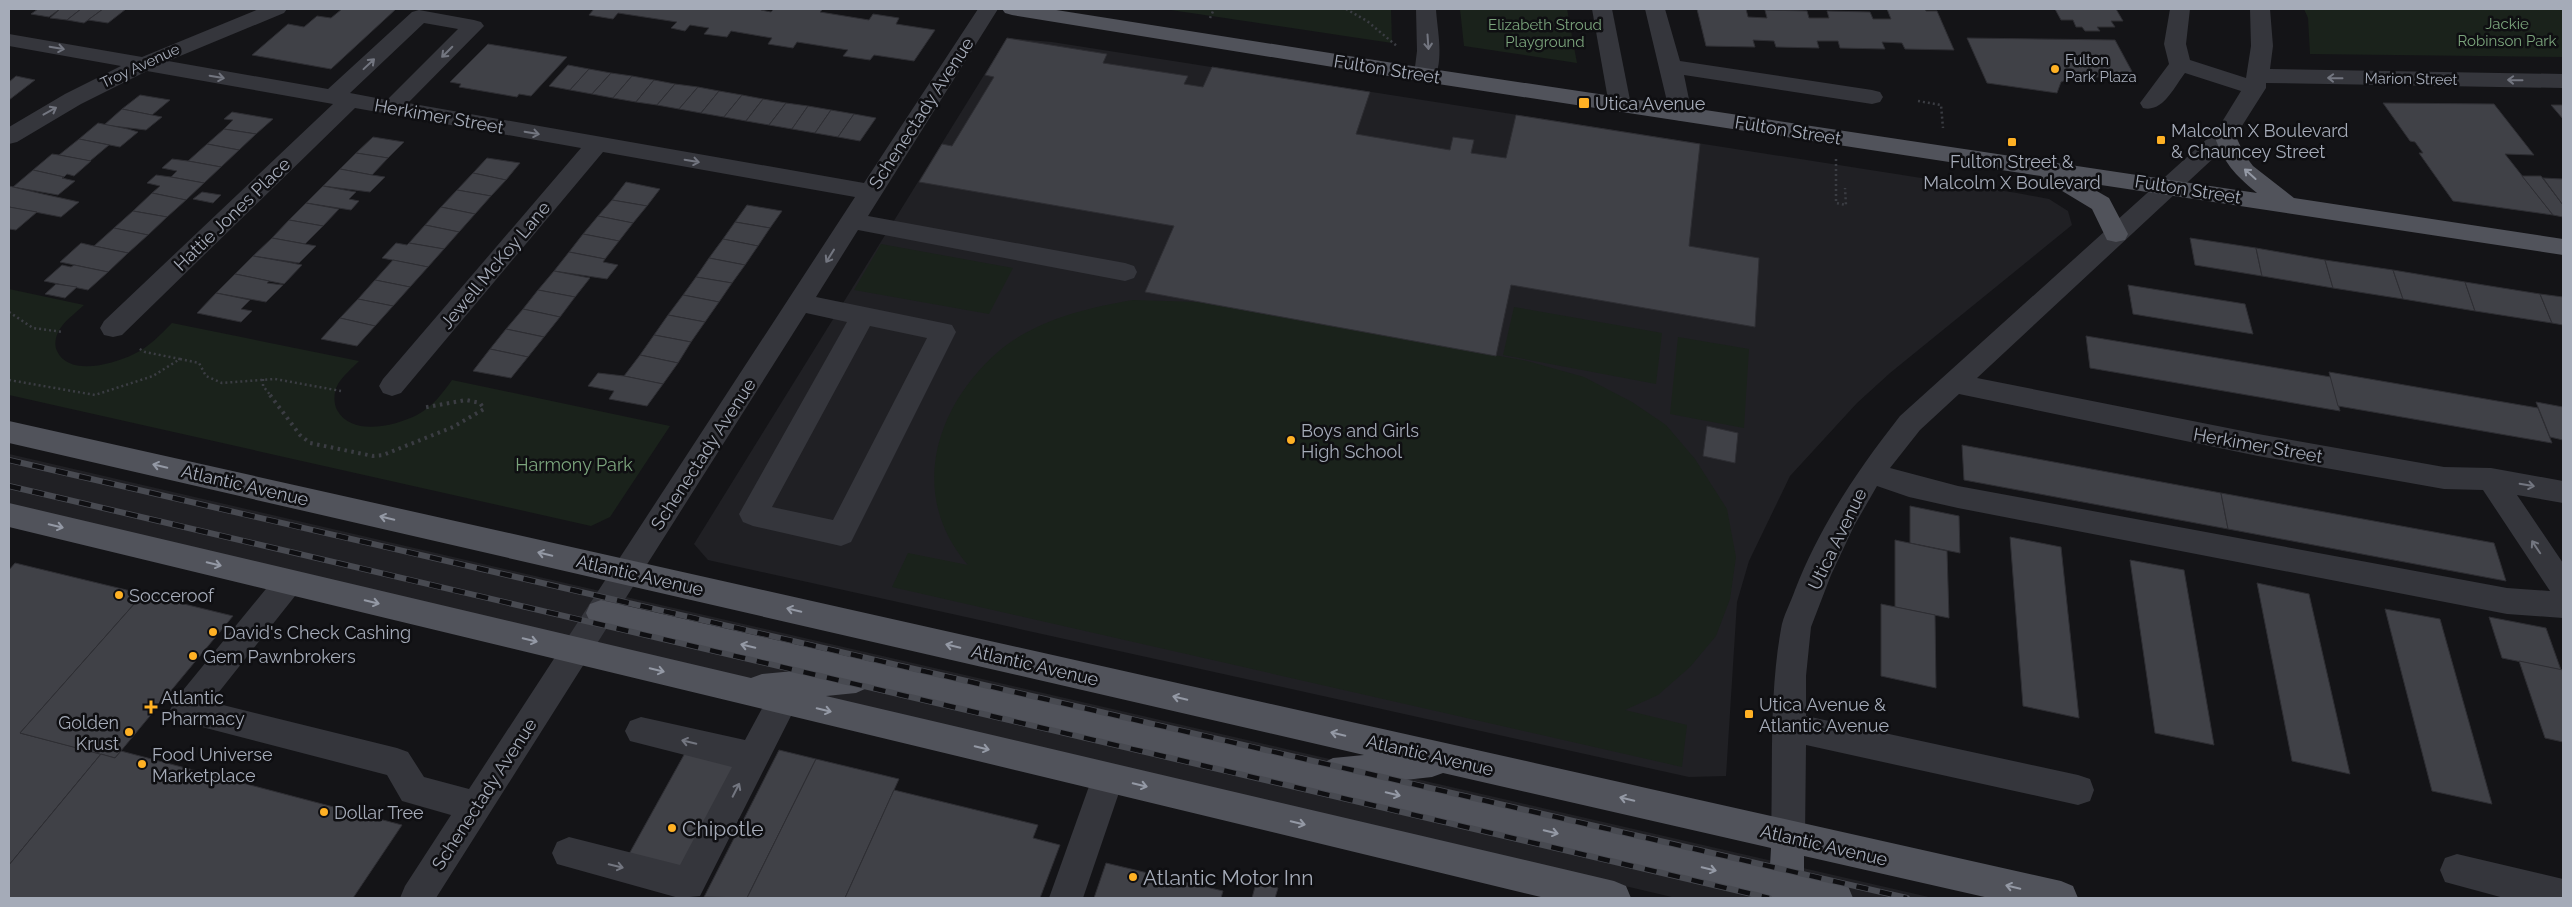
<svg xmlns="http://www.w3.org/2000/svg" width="2572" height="907" font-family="Raleway,sans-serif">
	<rect width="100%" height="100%" fill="#141417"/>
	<g fill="#202024">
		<path d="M1007 38 1052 42 2017 193 2049 199 2068 211 2072 225 1890 373 1857 403 1790 476 1749 561 1737 602 1726 776 1689 777 708 560 694 544Z"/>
		<path d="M9 454 600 591 1933 898H1676L9 505Z"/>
	</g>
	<g fill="#1a221b">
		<path d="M1164 9H1391L1392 43Z"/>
		<path d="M1460 9H1567L1577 63 1464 46Z"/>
		<path d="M2304 9H2563V57L2310 54 2308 18Z"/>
		<path d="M881 244 1013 268 989 314 854 290Z"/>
		<path d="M9 289 84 305C77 312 68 318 62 326 57 332 53 343 57 351 69 377 114 364 134 354 149 347 160 335 172 323L359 361C352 368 343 376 338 384 334 391 333 402 337 410 352 437 395 426 417 415 433 406 442 394 452 380L670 426 610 517 591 526 9 395Z"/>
		<path d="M1133 300 1199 302 1527 361 1584 377 1632 402 1666 425 1695 459 1727 509 1736 557 1730 599 1716 636 1690 667 1658 695 1625 710 1687 725 1682 767 892 587 908 553 968 565C908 496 934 407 999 351 1036 320 1086 308 1133 300Z"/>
		<path d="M1514 307 1662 333 1656 384 1503 355Z"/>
		<path d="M1678 337 1749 349 1744 428 1670 414Z"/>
	</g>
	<g fill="#404147" stroke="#2e2e33">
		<path d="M38 9H60L49 17 31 14Z"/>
		<path d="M60 9H81L67 20 50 18Z"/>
		<path d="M81 9H103L84 23 67 20Z"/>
		<path d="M103 9H126L108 23 88 20Z"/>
		<path d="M342 9H396L331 69 252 55 288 24 304 27 317 16 331 18Z"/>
		<path d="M590 9H762L761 10 771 12 774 9H823L820 12 869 20 873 14 899 18 896 24 935 30 914 61 874 55 870 60 843 56 848 50 797 42 793 48 768 44 772 38 731 31 727 37 704 34 709 28 690 25 685 31 671 28 677 22 618 13 613 19 589 15 594 9Z"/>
		<path d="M1697 9H1746L1748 17 1767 18 1765 10 1807 11 1809 18H1829L1827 11 1870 12 1873 19H1891L1887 9H1925L1926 11H1937L1954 50 1905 49 1902 43 1882 42 1885 49 1840 48 1838 41H1817L1819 48 1776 47 1774 41 1753 40 1755 47 1706 46Z"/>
		<path d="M2055 9H2116L2123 21H2111L2115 27H2097L2100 31H2085L2082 27H2076L2073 20H2061Z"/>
		<path d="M1007 38 1107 54 1103 63 1188 76 1184 84 1203 87 1212 67 1370 92 1356 134 1450 150 1453 137 1474 140 1471 153 1506 158 1516 115 1700 144 1689 246 1759 258 1755 327 1511 285 1496 356 1145 292 1174 226 919 182 942 144 952 146 994 77 985 75Z"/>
		<path d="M1967 38 2115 40 2135 77H2073L2061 82 2057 93 1987 83Z"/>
		<path d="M488 44 567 57 531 96 519 94 517 97 459 87 461 84 450 82Z"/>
		<path d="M568 65 589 69 570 90 549 86Z"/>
		<path d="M589 69 611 73 592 94 570 90Z"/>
		<path d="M611 73 632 76 613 98 592 94Z"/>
		<path d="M16 76 35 80 9 100V82Z"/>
		<path d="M632 76 654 80 636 102 613 98Z"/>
		<path d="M654 80 675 84 657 105 636 102Z"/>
		<path d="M675 84 698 87 679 109 657 105Z"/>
		<path d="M698 87 719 91 701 113 679 109Z"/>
		<path d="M719 91 742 95 724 117 701 113Z"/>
		<path d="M140 95 170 100 152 115 122 109Z"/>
		<path d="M742 95 763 99 746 121 724 117Z"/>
		<path d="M763 99 786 103 769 125 746 121Z"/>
		<path d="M786 103 808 106 792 129 769 125Z"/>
		<path d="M2383 103 2494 104 2534 155 2505 154 2553 215 2453 201 2419 153H2423L2415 142 2410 141Z"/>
		<path d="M2551 105H2563V119Z"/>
		<path d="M808 106 831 110 815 133 792 129Z"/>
		<path d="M122 109 162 117 146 130 104 125Z"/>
		<path d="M831 110 854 114 838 137 815 133Z"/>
		<path d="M232 112 273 119 256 134 224 129 233 120 224 119Z"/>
		<path d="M854 114 876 118 860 141 838 137Z"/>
		<path d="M98 123 128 129 138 132 120 147 79 139Z"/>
		<path d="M224 129 256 134 239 150 207 144Z"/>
		<path d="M373 137 404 142 388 158 356 153Z"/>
		<path d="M79 139 109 145 90 161 59 155Z"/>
		<path d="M207 144 239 150 221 167 188 161Z"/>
		<path d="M356 153 388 158 372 175 340 169Z"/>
		<path d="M52 154 59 155 91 161 74 176 67 174 64 177 33 170Z"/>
		<path d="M487 158 520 163 506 180 473 173Z"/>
		<path d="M172 159 188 161 221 167 204 183 171 177 177 171 162 168Z"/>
		<path d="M340 169 372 175 385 177 370 192 323 186Z"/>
		<path d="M33 170 64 177 62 178 75 181 58 195 13 187Z"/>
		<path d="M473 173 506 180 491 196 457 190Z"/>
		<path d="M156 175 171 177 204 183 186 200 152 193 160 186 147 183Z"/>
		<path d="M2522 176H2541L2563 205V217L2553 215Z"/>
		<path d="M2543 178 2563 179V205Z"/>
		<path d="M626 182 660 189 647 206 612 200Z"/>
		<path d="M9 186 43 194 79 202 61 217 9 207Z"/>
		<path d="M323 186 356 192 349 199 359 201 351 210 306 203Z"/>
		<path d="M457 190 491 196 475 214 441 207Z"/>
		<path d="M202 192 221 195 213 203 193 199Z"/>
		<path d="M152 193 186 200 167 217 133 211Z"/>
		<path d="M612 200 647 206 633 223 598 216Z"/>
		<path d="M306 203 339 209 323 226 289 220Z"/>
		<path d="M747 205 782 211 770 228 735 222Z"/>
		<path d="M9 207 37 212 16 230 9 229Z"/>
		<path d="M441 207 475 214 459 232 425 225Z"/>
		<path d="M133 211 167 217 148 235 114 228Z"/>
		<path d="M598 216 633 223 619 241 583 234Z"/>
		<path d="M289 220 323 226 305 244 272 238Z"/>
		<path d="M735 222 770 228 758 246 723 239Z"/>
		<path d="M425 225 459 232 444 249 409 243Z"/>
		<path d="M114 228 148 235 128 253 94 246Z"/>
		<path d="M583 234 619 241 605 259 569 252Z"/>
		<path d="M272 238 316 246 299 263 253 256Z"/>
		<path d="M2190 238 2256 248 2262 276 2195 265Z"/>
		<path d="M723 239 758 246 745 265 709 258Z"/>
		<path d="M81 243 94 246 128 253 108 272 60 262Z"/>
		<path d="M396 243 407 245 409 243 444 249 428 267 382 258Z"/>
		<path d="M2256 248 2325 260 2333 288 2262 276Z"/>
		<path d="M569 252 605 259 603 262 618 265 607 279 554 271Z"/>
		<path d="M253 256 287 262 302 265 284 284 235 274Z"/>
		<path d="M709 258 745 265 732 283 696 277Z"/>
		<path d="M393 260 428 267 410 287 375 280Z"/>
		<path d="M2325 260 2393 270 2403 299 2333 288Z"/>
		<path d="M62 265 71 267 74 265 108 272 88 290 44 281Z"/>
		<path d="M2393 270 2465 282 2475 311 2403 299Z"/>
		<path d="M554 271 590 278 575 297 538 290Z"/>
		<path d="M235 274 269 281 267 283 283 285 266 302 216 293Z"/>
		<path d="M696 277 732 283 719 302 683 295Z"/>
		<path d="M375 280 410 287 393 306 358 299Z"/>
		<path d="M2465 282 2540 294 2552 323 2475 311Z"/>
		<path d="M56 284 77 287 65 298 45 294Z"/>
		<path d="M2128 285 2245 304 2253 334 2133 314Z"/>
		<path d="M538 290 575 297 560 317 523 309Z"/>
		<path d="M216 293 250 300 241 309 252 311 241 322 197 313Z"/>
		<path d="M2540 294 2563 297V325L2552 323Z"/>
		<path d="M683 295 719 302 705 322 668 315Z"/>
		<path d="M358 299 393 306 375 326 340 318Z"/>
		<path d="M523 309 560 317 544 337 506 329Z"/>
		<path d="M668 315 705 322 691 342 654 335Z"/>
		<path d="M340 318 375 326 357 346 321 339Z"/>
		<path d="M506 329 544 337 528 357 490 349Z"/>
		<path d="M654 335 691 342 678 363 640 355Z"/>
		<path d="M2086 336 2331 377 2340 411 2090 368Z"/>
		<path d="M490 349 528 357 511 378 473 371Z"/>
		<path d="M640 355 678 363 663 384 624 376Z"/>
		<path d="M2329 372 2538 408 2552 443 2338 406Z"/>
		<path d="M598 373 624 376 663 384 647 406 609 399 614 391 588 386Z"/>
		<path d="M2536 402 2563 407V440L2550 437Z"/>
		<path d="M1707 426 1738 433 1735 463 1703 456Z"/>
		<path d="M1962 445 2221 493 2228 529 1964 480Z"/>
		<path d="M2221 493 2494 543 2506 581 2228 529Z"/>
		<path d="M1910 506 1959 516 1960 553 1910 543Z"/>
		<path d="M2010 537 2061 547 2079 718 2023 706Z"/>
		<path d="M1895 540 1947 551 1949 618 1895 607Z"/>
		<path d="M2130 560 2184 570 2214 745 2155 733Z"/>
		<path d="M15 563 143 594 20 733 101 754 9 865V570Z"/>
		<path d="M2257 583 2309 594 2350 774 2292 761Z"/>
		<path d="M143 594 233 616 115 758 20 733Z"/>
		<path d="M1881 604 1935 615 1936 688 1881 676Z"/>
		<path d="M2385 609 2440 619 2492 804 2432 791Z"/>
		<path d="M2489 617 2546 628 2561 670 2502 658Z"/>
		<path d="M2519 661 2563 670V742L2545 738Z"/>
		<path d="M779 750 816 759 747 898 704 897Z"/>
		<path d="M121 751 402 825 353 898H9V865L101 754 115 758Z"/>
		<path d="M685 753 735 765 681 867 629 854Z"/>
		<path d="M816 759 899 779 845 898H747Z"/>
		<path d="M894 790 1038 825 1033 838 1060 845 1040 898H845Z"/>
		<path d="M1106 863 1223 891 1221 898H1094Z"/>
		<path d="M1256 883 1278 888 1275 898H1252Z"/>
	</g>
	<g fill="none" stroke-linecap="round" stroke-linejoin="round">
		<g stroke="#3b3d43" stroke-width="2.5" stroke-dasharray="2 3" stroke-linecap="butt">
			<path d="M1346 9 1367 21 1398 47"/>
			<path d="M1210 18 1214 9"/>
			<path d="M1918 101 1941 105 1943 128"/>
			<path d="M1836 159V203L1846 205 1845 188"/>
			<path d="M9 312 33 328 63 332"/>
			<path d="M180 359 199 363 206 376 222 383 275 379 341 391"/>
			<path d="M263 379V386L271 396"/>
			<path d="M9 380 95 395 153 376 180 359 145 352 138 348"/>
		</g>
		<path stroke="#3b3d43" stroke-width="4" stroke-dasharray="2.5 4.5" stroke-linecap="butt" d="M270 395 300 435 310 443 373 456 383 455 453 427 484 409 480 403 466 400 422 408"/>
		<g fill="#35363c" fill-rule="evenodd">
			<path d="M259 9H287L284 13 168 61 328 89 412 12 419 10 474 20 481 22 484 26 408 103 864 183 978 9H998L868 216 1125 263 1134 266 1137 272 1134 278 1125 281 858 230 816 297 943 323 952 325 956 332 851 542 841 546 753 526 743 522 739 514 847 322 806 313 436 898H400L405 886 451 815 402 801 387 775 175 720 170 710 175 700 279 573 289 570 299 573 304 582 299 591 211 702 397 748 408 752 424 777 469 789 855 197 603 152 401 393 392 396 383 393 379 386 383 379 581 148 355 108 122 335 113 337 104 335 100 328 104 321 333 104 147 71 81 104 17 142 9 144V127L65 94 121 66 9 46V34L142 57ZM424 23 458 29 387 100 350 93ZM870 326 927 338 833 520 772 507Z"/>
			<path d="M1416 9H1436C1437 29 1445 62 1433 80L1425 82 1417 80 1414 75 1417 51Z"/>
			<path d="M1592 9H1612L1631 105 1628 110 1620 112 1612 110 1609 105Z"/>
			<path d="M1645 9H1665L1680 61 1872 90 1880 92 1883 97 1880 102 1872 104 1684 75 1692 114 1689 119 1681 121 1673 119 1670 114Z"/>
			<path d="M2170 9H2190L2186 44 2190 60 2246 78 2251 46 2250 9H2270L2273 46 2270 69 2563 74V88L2266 83V88L2233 140 1977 378 2258 434 2444 467 2491 468 2563 481V503L2517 495 2563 563V618L2507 614 1958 508 1909 497 1877 486 1854 526 1831 575 1811 627 1806 676V716L2078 775 2090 779 2094 790 2090 801 2078 805 1806 745 1805 837 1800 848 1788 853 1776 848 1771 837C1773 769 1769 695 1781 629 1783 616 1791 602 1795 590 1821 524 1857 471 1900 416L2217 130 2241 91 2185 73C2174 87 2163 113 2143 108L2140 103 2169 64 2164 44ZM1959 394 2258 456 2444 489 2483 490 2550 591 2507 588 1958 486 1890 468 1920 430Z"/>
			<path d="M783 686 794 690 799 700 700 896 679 898 557 864 552 853 557 842 569 837 680 865 732 767 630 741 625 731 630 721 641 717 745 740 772 690Z"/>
			<path d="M1108 763 1119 767 1124 778 1083 898H1049L1092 778 1097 767Z"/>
			<path d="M2457 854 2563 879V898H2504L2445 882 2440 870 2445 858Z"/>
		</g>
		<g fill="#51535b" fill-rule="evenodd">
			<path d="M1002 9H1050L1425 68 2257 193C2234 174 2224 163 2214 135L2217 130 2225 128 2233 130 2244 154 2253 166 2294 198 2563 239V255L2081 182 2109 198 2128 234 2125 240 2116 242 2107 240 2092 209 2044 180 2041 176 1425 82 1012 15 1005 13Z"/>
			<path d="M9 421 2061 881 2073 886 2078 898H1989L1804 856V874L1848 886 1853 898H1765L867 688 856 693 826 696 1614 881 1626 886 1631 898H1545L9 527V503L751 678 762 674 794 671 601 626 590 622 586 613 590 604 601 600 1321 764 1333 758 1364 755 9 443ZM1443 773 1771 848 1770 866 1396 781 1432 777Z"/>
		</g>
		<g stroke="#484a51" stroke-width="6">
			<g id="rail">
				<path d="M9 460 1907 898"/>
				<path d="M9 486 1769 898"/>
			</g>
		</g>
		<use href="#rail" stroke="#0f0f12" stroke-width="4.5" stroke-dasharray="12" stroke-linecap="butt"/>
	</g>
	<defs><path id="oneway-shaft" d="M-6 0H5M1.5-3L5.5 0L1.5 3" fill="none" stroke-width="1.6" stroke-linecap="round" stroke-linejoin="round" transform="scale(1.25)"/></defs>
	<g stroke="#737680">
		<use href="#oneway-shaft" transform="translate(1428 42) rotate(86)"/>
		<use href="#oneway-shaft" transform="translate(57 48) rotate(10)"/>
		<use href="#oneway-shaft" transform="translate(447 52) rotate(135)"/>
		<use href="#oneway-shaft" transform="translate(369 64) rotate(-43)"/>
		<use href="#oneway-shaft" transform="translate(217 77) rotate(10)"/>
		<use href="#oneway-shaft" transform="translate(2335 78) rotate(-179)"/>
		<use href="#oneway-shaft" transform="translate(2515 80) rotate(-179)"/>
		<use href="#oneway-shaft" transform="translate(50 111) rotate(-29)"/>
		<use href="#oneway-shaft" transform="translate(532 133) rotate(10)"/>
		<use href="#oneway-shaft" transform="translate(692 161) rotate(10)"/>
		<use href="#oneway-shaft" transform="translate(830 256) rotate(122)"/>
		<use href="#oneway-shaft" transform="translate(2527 485) rotate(10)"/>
		<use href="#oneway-shaft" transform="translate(2536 547) rotate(-124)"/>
		<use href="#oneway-shaft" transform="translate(689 742) rotate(-167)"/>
		<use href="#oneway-shaft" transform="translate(736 790) rotate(-63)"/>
		<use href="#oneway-shaft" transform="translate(616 866) rotate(14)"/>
	</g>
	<g stroke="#9499a5">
		<use href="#oneway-shaft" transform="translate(2250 174) rotate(-138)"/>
		<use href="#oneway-shaft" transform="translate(160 466) rotate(-167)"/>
		<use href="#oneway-shaft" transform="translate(387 518) rotate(-167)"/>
		<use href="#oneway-shaft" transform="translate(56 526) rotate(13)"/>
		<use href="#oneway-shaft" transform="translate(545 554) rotate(-167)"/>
		<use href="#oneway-shaft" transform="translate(214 564) rotate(13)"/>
		<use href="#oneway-shaft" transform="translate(372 602) rotate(13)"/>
		<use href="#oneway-shaft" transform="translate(794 610) rotate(-167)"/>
		<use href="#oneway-shaft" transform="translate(530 640) rotate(13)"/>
		<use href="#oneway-shaft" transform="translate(748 646) rotate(-167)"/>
		<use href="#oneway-shaft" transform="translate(953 646) rotate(-167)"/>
		<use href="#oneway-shaft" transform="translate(657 670) rotate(14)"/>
		<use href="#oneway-shaft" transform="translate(1180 698) rotate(-167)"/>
		<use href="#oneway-shaft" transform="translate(824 710) rotate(13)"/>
		<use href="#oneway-shaft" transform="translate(1338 734) rotate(-167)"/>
		<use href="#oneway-shaft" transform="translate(982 748) rotate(13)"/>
		<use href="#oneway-shaft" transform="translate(1140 785) rotate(13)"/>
		<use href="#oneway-shaft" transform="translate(1393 794) rotate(13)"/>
		<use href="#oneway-shaft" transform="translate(1627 799) rotate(-167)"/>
		<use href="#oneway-shaft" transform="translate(1298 823) rotate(13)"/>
		<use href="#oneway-shaft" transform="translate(1551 832) rotate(13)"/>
		<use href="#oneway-shaft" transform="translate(1709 869) rotate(13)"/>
		<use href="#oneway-shaft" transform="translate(2013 887) rotate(-167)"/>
	</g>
	<g fill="#ffb124" stroke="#0f0f12" stroke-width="2">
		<circle cx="2055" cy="69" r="5"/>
		<rect x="1578" y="97" width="12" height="12" rx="2.5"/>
		<rect x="2156" y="135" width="10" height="10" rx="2.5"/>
		<rect x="2007" y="137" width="10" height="10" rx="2.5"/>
		<circle cx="1291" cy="440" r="5"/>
		<circle cx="119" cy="595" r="5"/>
		<circle cx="213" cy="632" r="5"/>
		<circle cx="193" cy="656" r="5"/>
		<path d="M148.5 699.5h5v5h5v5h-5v5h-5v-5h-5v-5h5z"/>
		<rect x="1744" y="709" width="10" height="10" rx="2.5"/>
		<circle cx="129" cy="732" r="5"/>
		<circle cx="142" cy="764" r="5"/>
		<circle cx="324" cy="812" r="5"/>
		<circle cx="672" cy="828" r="5"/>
		<circle cx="1133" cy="877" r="5"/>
	</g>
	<g text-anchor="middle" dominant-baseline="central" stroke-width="5" stroke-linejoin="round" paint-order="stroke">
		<g font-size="15" fill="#7ba47c" stroke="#0f0f12">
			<text x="2507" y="24">Jackie<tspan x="2507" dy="17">Robinson Park</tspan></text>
			<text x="1545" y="25">Elizabeth Stroud<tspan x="1545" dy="17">Playground</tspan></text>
		</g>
		<g font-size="15" fill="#a5abb8" stroke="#0f0f12" text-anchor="start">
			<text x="2065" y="60">Fulton<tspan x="2065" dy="17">Park Plaza</tspan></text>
		</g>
		<g font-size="15" fill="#a5abb8" stroke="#0f0f12">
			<text transform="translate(140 66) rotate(-25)">Troy Avenue</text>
			<text transform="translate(2411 79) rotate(1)">Marion Street</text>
		</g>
		<g font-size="18" fill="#a5abb8" stroke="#0f0f12">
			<text transform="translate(1387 69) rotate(9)">Fulton Street</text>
			<text transform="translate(921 113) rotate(-57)">Schenectady Avenue</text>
			<text transform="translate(439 116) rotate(10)">Herkimer Street</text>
			<text transform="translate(1788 130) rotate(9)">Fulton Street</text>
			<text transform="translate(2188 189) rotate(9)">Fulton Street</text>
			<text transform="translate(232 214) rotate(-44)">Hattie Jones Place</text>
			<text transform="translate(495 265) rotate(-50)">Jewell McKoy Lane</text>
			<text transform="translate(2258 445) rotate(10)">Herkimer Street</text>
			<text transform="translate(703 454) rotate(-57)">Schenectady Avenue</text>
			<text transform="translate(245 485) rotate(13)">Atlantic Avenue</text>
			<text transform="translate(1837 539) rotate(-64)">Utica Avenue</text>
			<text transform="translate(640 575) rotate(13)">Atlantic Avenue</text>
			<text transform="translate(1035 665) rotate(13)">Atlantic Avenue</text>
			<text transform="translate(1430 755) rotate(13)">Atlantic Avenue</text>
			<text transform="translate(484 794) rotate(-57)">Schenectady Avenue</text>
			<text transform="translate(1824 845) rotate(13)">Atlantic Avenue</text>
		</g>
		<g font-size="18" fill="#a5abb8" stroke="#0f0f12" text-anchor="start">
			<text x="1595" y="103">Utica Avenue</text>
			<text x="2171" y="130">Malcolm X Boulevard<tspan x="2171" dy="21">&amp; Chauncey Street</tspan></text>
			<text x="2012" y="161" text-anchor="middle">Fulton Street &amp;<tspan x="2012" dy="21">Malcolm X Boulevard</tspan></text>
			<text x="1301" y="430">Boys and Girls<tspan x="1301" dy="21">High School</tspan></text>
			<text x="129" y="595">Socceroof</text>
			<text x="223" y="632">David's Check Cashing</text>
			<text x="203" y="656">Gem Pawnbrokers</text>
			<text x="161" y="697">Atlantic<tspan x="161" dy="21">Pharmacy</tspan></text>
			<text x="1759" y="704">Utica Avenue &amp;<tspan x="1759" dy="21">Atlantic Avenue</tspan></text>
			<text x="119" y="722" text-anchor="end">Golden<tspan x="119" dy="21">Krust</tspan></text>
			<text x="152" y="754">Food Universe<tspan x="152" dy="21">Marketplace</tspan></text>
			<text x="334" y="812">Dollar Tree</text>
		</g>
		<g font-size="18" fill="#7ba47c" stroke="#0f0f12">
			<text x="574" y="464">Harmony Park</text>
		</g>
		<g font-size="21" fill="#a5abb8" stroke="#0f0f12" text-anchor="start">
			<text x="682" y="828">Chipotle</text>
			<text x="1143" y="877">Atlantic Motor Inn</text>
		</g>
	</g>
	<rect width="2572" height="907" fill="none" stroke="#a5abb8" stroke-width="20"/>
</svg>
